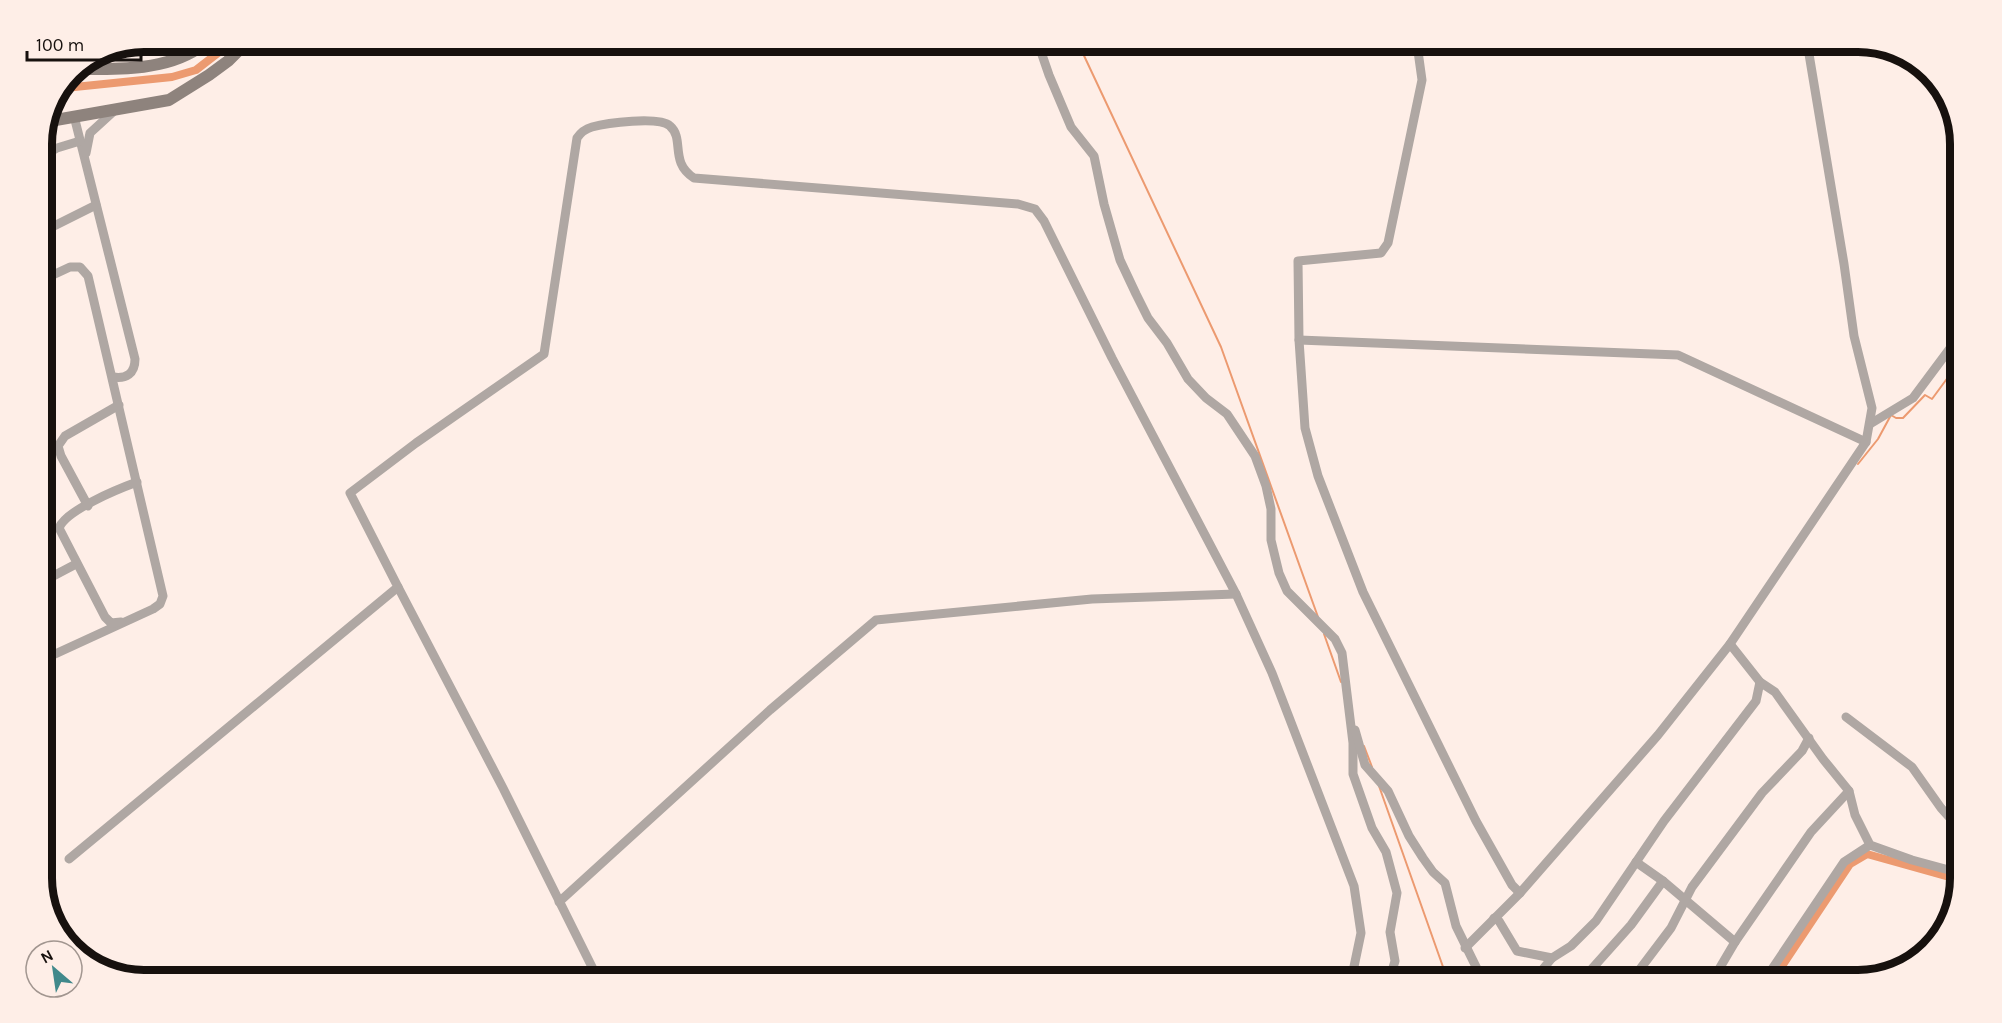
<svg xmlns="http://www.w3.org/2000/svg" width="2002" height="1023" font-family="Karla,sans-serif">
	<rect width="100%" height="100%" fill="#feeee7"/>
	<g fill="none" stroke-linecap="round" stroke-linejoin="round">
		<g stroke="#ec9a70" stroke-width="2">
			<path d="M1079 45 1221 347 1318 617"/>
			<path d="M1858 464 1878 439 1891 415 1896 418H1903L1925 395 1932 399 1960 361"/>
			<path d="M1324 634 1341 682"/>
			<path d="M1364 746 1372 767"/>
			<path d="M1379 786 1448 981"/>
		</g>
		<g stroke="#ec9a70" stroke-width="8">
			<path d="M65 88 172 77 196 70 223 49"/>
			<path d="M1772 981 1850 864 1867 854 1960 880"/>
		</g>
		<g stroke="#afa7a3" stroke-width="9">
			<path d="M1417 44 1422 80 1388 243 1381 253 1298 261 1299 340 1305 428 1318 476 1363 592 1476 821 1512 885 1520 893"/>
			<path d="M1039 46 1049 75 1071 127 1094 156 1104 204 1120 260 1136 294 1148 318 1167 343 1188 379 1206 398 1227 414 1255 456 1266 486 1271 509V540L1279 573 1287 591 1335 639 1342 653 1353 743V774L1372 828 1386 852 1397 893 1390 932 1395 961 1389 981"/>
			<path d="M74 116 135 359C135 374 126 379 113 377"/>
			<path d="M86 153 90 133 113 112"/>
			<path d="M42 157 57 148 80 141"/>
			<path d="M42 232 96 205"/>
			<path d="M42 280 70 267H80L88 276 163 596 160 604 153 609 42 660"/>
			<path d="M1299 340 1678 355 1866 442"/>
			<path d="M1870 424 1913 398 1960 335"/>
			<path d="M88 506 61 456 58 446 65 436 119 405"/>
			<path d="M42 582 76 564"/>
			<path d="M398 587 503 788 599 981"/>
			<path d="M1236 594 1272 673 1354 886 1361 933 1351 981"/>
			<path d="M121 622 111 623 105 617 59 528C66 510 118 489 137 482"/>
			<path d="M1730 644 1760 682 1775 692 1823 759 1849 791 1855 815 1870 845 1912 860 1960 873"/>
			<path d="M1846 717 1912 767 1941 808 1960 829"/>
			<path d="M1355 730 1365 765 1388 791 1409 836 1423 858 1433 872 1445 883 1456 926 1483 981"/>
			<path d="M69 859 398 587 350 493 416 443 544 354 577 138C581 132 585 129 592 127 606 123 659 116 670 126 685 139 669 162 694 178L1018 204 1035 209 1044 221 1112 358 1236 594 1092 599 876 620 770 710 559 902"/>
			<path d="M1636 862 1663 881 1735 942"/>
			<path d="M1494 918 1499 921 1517 951 1552 958"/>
			<path d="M1465 948 1520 893 1658 735 1730 644 1866 442 1872 408 1854 336 1844 264 1807 42"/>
			<path d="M1533 981 1552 958 1571 946 1596 921 1664 821 1756 701 1760 682"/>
			<path d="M1581 981 1631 925 1663 881"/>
			<path d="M1631 981 1671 928 1692 887 1762 793 1802 751 1809 738"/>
			<path d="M1712 981 1735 942 1811 832 1849 791"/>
			<path d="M1764 981 1844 862 1870 845"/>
		</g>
		<g stroke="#8e837d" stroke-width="12">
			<path d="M76 69C116 69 163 71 197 49"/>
			<path d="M50 121 169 100 209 75 228 61 240 49"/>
		</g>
	</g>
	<path d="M0 0H2002V1023H0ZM144 52H1858A92 92 0 0 1 1950 144V878A92 92 0 0 1 1858 970H144A92 92 0 0 1 52 878V144A92 92 0 0 1 144 52Z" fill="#feeee7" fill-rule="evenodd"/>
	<path fill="none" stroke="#17110e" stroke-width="8" d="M144 52H1858A92 92 0 0 1 1950 144V878A92 92 0 0 1 1858 970H144A92 92 0 0 1 52 878V144A92 92 0 0 1 144 52Z"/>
	<g transform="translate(54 969) rotate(331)"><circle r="28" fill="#feeee7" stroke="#a29690" stroke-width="1.5"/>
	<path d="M0-4.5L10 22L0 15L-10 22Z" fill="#41898b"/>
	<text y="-9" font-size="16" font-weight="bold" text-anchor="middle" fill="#17110e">N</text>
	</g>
	<path d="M27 51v9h114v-9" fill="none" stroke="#17110e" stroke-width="3"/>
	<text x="36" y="51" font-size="18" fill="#17110e" stroke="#feeee7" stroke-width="4.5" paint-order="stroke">100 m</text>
</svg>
